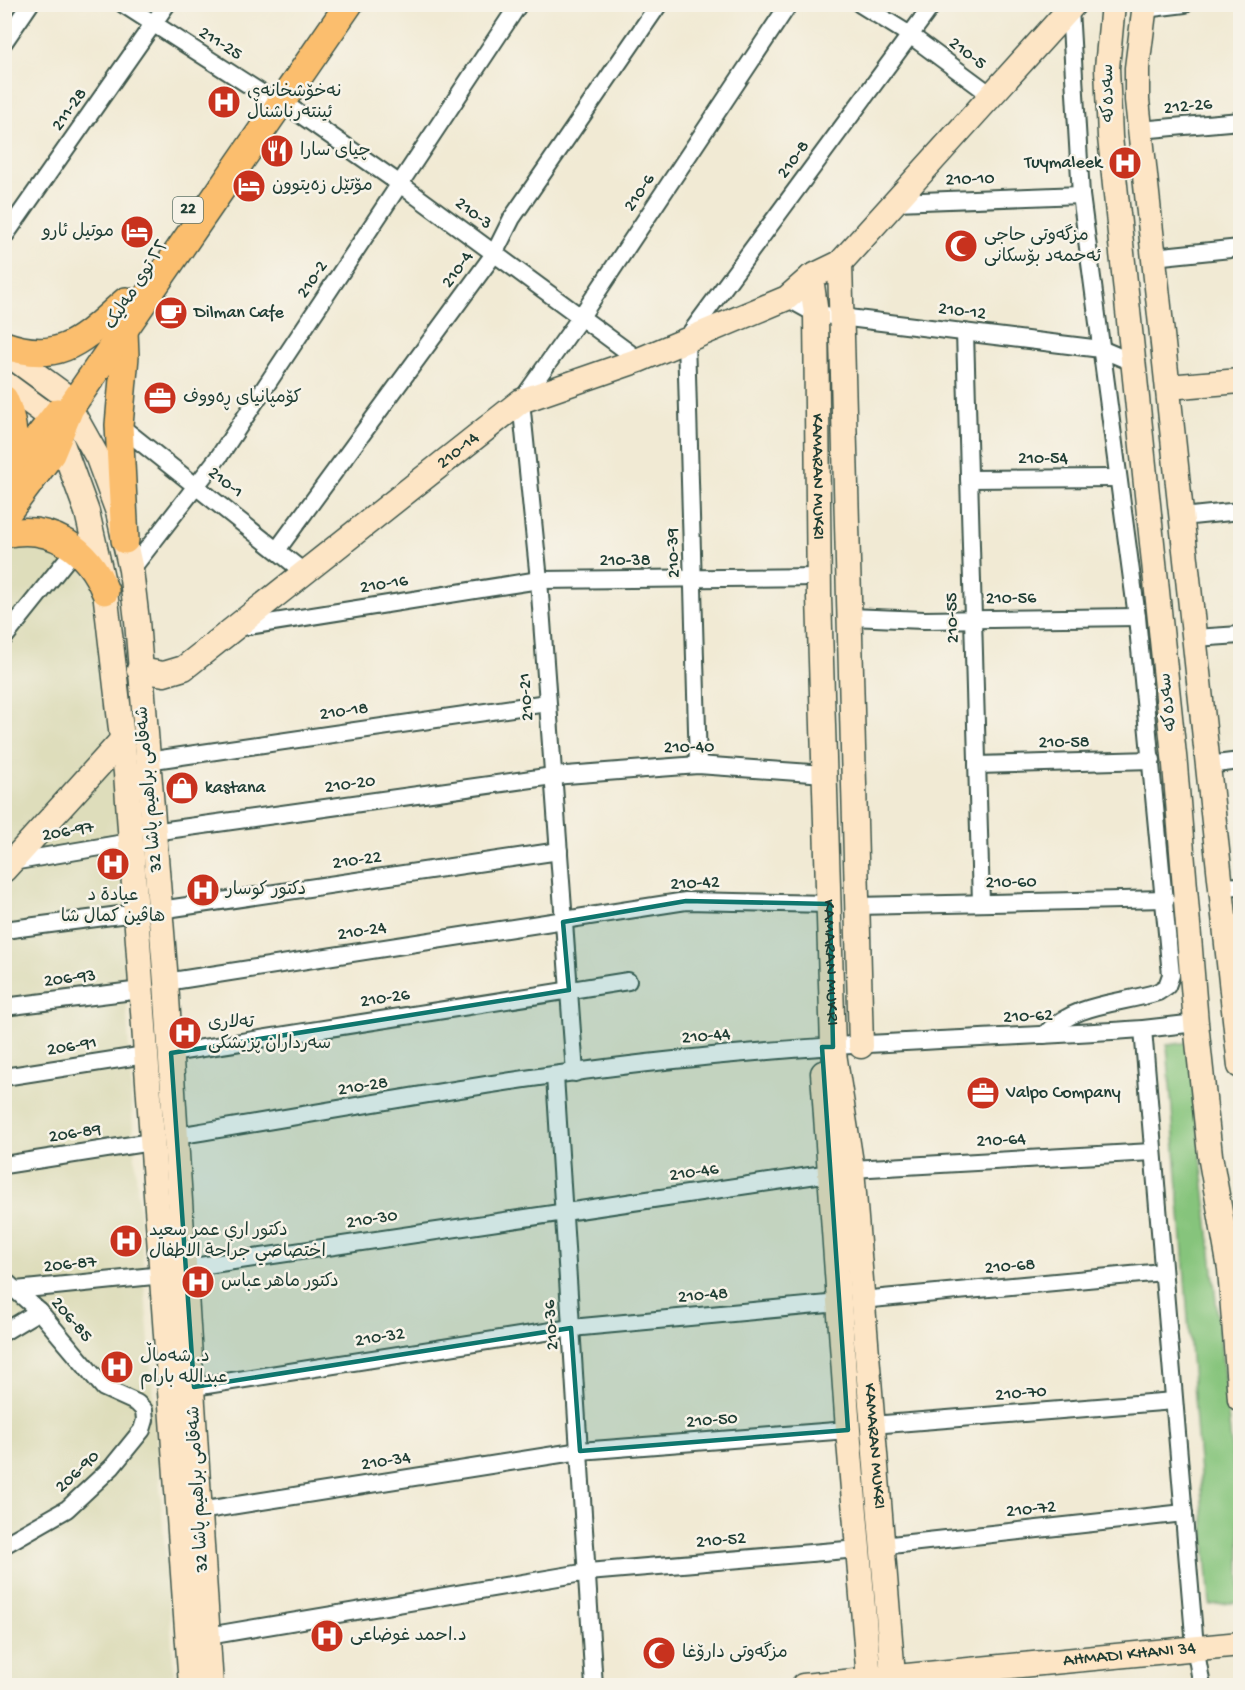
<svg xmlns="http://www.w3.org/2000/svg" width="1245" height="1690" font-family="'Gochi Hand','Playpen Sans Arabic',sans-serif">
	<rect width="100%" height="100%" fill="#f7f3e8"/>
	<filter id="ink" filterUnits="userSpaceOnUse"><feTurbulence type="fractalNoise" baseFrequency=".0167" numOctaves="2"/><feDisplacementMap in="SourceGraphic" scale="12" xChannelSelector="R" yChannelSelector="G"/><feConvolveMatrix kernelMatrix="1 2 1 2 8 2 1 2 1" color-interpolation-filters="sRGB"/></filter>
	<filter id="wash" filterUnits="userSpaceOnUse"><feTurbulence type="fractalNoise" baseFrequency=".008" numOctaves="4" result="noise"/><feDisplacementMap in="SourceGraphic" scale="24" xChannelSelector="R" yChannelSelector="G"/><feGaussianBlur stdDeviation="1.35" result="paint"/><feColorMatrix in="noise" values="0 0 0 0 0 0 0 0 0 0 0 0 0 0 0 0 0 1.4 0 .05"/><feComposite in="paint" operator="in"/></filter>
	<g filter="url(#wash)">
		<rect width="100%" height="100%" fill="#f1ead4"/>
		<path fill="#deddbb" d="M4 540 72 553 100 594 123 846 126 994 134 1145 175 1685H5Z"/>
		<path fill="#86c47b" stroke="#528058" stroke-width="1.5" d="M1189 1042 1240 1529V1602L1210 1605 1167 1045Z"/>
	</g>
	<g filter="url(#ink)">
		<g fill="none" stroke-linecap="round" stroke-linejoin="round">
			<g stroke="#3e574c" stroke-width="20">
				<g id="street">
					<path d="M123 4 266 96"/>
					<path d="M860 4 910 35 991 95"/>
					<path d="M1144 9 1185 4"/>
					<path d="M4 42 30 4"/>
					<path d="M281 101 400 184 639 360"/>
					<path d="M1140 130 1240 121"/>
					<path d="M896 202 1081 195"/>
					<path d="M4 237 167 4"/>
					<path d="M1153 257 1240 248"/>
					<path d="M787 298 816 314 1101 349 1134 363"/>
					<path d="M965 332 981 903"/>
					<path d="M119 425 305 573"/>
					<path d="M969 479 1118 478"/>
					<path d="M1182 517 1240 511"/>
					<path d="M277 550 494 254 512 218 659 4"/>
					<path d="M131 570 220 455 519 4"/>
					<path d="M850 617 924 620 1137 617"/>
					<path d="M236 628 539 580 819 577"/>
					<path d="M4 638 76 548"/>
					<path d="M1195 638 1240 635"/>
					<path d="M147 761 547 703"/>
					<path d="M698 765 686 339 933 4"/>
					<path d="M977 765 1152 760"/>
					<path d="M1208 765 1240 761"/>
					<path d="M153 832 553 776 698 765 825 774"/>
					<path d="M12 862 130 842"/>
					<path d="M1221 887 1240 886"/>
					<path d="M857 906 1166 899"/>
					<path d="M160 910 559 851"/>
					<path d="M4 930 135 913"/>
					<path d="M166 982 686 901 830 904"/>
					<path d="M4 1007 141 990"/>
					<path d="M1143 1029 1195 1647 1202 1686"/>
					<path d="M1044 1035C1077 1002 1116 1005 1158 992L1167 986 1171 975 1137 617 1081 195 1070 9"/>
					<path d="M171 1053 628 981"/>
					<path d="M575 1073 539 580 521 401 580 318 789 4"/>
					<path d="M555 1076 594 1686"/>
					<path d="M4 1077 145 1055"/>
					<path d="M177 1136C349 1108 521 1075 694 1058 843 1042 994 1039 1143 1029L1196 1023"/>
					<path d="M4 1165 151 1142"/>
					<path d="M852 1169 1152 1152"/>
					<path d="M186 1268 830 1173"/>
					<path d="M4 1280 39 1311 104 1388 137 1403 144 1410 145 1420 142 1430 112 1467 67 1509 4 1545"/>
					<path d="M16 1290 163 1275"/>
					<path d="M861 1300 1163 1272"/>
					<path d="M4 1332 39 1311"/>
					<path d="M194 1387 571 1328 839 1303"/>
					<path d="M872 1425 1174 1401"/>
					<path d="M199 1511 580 1451 848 1430"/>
					<path d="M882 1546 1184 1513"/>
					<path d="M208 1636 588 1572 858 1549"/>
				</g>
			</g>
			<g stroke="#3e574c" stroke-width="27">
				<g id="secondary">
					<path d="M1113 4 1107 68 1110 137 1175 765 1196 1023 1210 1155 1230 1269 1240 1399"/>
					<path d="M1145 4 1137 68V100L1240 1066"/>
					<path d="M840 263 861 1046"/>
					<path id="s1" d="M811 277 816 314 819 597 833 1047 852 1169 893 1676"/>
					<path d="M4 351 67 397 70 408 98 458 118 512 131 570 137 621 166 982 211 1686"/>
					<path d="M4 383 53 419 87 512 105 591 126 773 191 1686"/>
					<path d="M1168 387 1240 381"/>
					<path id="s2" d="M139 670 164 674 184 668 521 401 639 360 787 298 811 277 840 263 1074 4"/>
					<path d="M4 870 123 739"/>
					<path d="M823 1073 848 1430 869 1679"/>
					<path id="s3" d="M803 1686 1240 1644"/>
				</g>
			</g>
			<g stroke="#3e574c" stroke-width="30">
				<g id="primary">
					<path d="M124 331 125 356 119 425 125 540"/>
					<path d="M4 345C63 366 85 336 126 301"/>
					<path d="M4 399C16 425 14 447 10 474"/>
					<path d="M4 481 58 412"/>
					<path d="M4 517 51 454 70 408 349 4"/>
					<path d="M4 534C51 523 88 549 105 591"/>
				</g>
			</g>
			<use href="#street" stroke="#fff" stroke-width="16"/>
			<use href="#secondary" stroke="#fde5c5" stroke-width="24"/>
			<use href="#primary" stroke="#fbbe6e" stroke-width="27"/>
		</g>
	</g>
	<path fill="#0f766e" fill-opacity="0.2" stroke="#0f766e" stroke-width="4.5" stroke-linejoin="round" d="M686 901 830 904 833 1047H822L848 1430 580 1451 571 1328 194 1387 171 1053 569 990 563 922Z"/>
	<defs>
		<g id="hospital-disc" transform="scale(1.725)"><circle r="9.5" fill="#c8321e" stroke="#f7f3e8"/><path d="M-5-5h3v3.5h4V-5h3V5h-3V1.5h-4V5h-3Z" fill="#fff"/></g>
		<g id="restaurant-disc" transform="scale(1.725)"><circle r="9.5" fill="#c8321e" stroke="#f7f3e8"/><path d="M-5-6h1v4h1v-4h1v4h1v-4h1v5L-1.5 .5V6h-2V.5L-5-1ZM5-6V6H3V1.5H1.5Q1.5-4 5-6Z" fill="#fff"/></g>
		<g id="hotel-disc" transform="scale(1.725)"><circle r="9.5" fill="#c8321e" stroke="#f7f3e8"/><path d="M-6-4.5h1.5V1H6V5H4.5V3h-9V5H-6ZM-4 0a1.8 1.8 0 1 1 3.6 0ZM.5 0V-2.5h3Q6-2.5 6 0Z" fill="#fff"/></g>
		<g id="mosque-disc" transform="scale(1.725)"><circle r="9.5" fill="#c8321e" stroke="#f7f3e8"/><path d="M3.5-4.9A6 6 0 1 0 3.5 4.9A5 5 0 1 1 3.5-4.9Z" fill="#fff"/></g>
		<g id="cafe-disc" transform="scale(1.725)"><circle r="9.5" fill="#c8321e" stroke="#f7f3e8"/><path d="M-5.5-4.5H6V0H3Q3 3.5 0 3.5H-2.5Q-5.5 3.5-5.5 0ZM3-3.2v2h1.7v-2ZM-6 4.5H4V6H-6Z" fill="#fff"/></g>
		<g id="office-disc" transform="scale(1.725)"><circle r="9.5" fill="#c8321e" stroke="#f7f3e8"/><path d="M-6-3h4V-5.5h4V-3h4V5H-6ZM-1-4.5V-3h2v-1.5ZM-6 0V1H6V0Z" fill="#fff"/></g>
		<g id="shop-disc" transform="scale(1.725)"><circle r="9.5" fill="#c8321e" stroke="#f7f3e8"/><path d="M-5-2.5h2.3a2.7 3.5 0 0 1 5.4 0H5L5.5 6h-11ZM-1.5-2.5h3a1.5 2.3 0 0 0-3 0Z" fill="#fff"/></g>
	</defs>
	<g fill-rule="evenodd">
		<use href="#hospital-disc" x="224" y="102"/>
		<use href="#restaurant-disc" x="277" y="151"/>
		<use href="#hospital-disc" x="1125" y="163"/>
		<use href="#hotel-disc" x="249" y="186"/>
		<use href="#hotel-disc" x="137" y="232"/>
		<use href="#mosque-disc" x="961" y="246"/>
		<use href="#cafe-disc" x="171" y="313"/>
		<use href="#office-disc" x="160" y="398"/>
		<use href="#shop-disc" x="182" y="788"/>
		<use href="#hospital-disc" x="113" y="864"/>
		<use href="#hospital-disc" x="203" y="890"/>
		<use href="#hospital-disc" x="185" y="1033"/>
		<use href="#office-disc" x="983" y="1093"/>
		<use href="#hospital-disc" x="126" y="1241"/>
		<use href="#hospital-disc" x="198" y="1282"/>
		<use href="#hospital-disc" x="117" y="1367"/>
		<use href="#hospital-disc" x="327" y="1636"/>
		<use href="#mosque-disc" x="659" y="1653"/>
	</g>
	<g text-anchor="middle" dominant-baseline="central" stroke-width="5" stroke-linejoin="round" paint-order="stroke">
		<rect fill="#f7f3e8" stroke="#60746a" stroke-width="1.5" x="173" y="197" width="30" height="26" rx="4.5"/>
		<g font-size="16" font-weight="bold" fill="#1f3d34">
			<text x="188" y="210">22</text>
		</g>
		<g font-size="18" fill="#1f3d34" stroke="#f7f3e8">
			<text transform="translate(220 44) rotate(32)">211-25</text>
			<text transform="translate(967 54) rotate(37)">210-5</text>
			<text transform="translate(1109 93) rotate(-91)">سەدەکە</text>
			<text transform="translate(1188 107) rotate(-6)">212-26</text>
			<text transform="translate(70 110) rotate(-55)">211-28</text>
			<text transform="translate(794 160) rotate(-54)">210-8</text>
			<text transform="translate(970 180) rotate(-2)">210-10</text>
			<text transform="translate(640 193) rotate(-56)">210-6</text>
			<text transform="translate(473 214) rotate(37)">210-3</text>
			<text transform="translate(458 270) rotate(-54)">210-4</text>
			<text transform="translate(313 280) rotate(-56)">210-2</text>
			<text transform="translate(138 285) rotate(-57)">٢٢ توی مەلیک</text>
			<text transform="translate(962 312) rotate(7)">210-12</text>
			<text stroke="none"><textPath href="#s2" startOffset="396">210-14</textPath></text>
			<text x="1043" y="459">210-54</text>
			<text stroke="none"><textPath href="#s1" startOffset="200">KAMARAN MUKRI</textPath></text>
			<text transform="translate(225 483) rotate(38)">210-1</text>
			<text transform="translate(674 553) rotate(-92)">210-39</text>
			<text x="625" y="561">210-38</text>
			<text transform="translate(384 585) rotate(-9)">210-16</text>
			<text transform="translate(1011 599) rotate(-1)">210-56</text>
			<text transform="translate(953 618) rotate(-92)">210-55</text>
			<text transform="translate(527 697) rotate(-94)">210-21</text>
			<text transform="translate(1169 702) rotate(-96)">سەدەکە</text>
			<text transform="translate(344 712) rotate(-8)">210-18</text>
			<text transform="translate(1064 743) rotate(-1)">210-58</text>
			<text transform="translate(689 748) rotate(-1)">210-40</text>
			<text transform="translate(350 785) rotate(-8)">210-20</text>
			<text transform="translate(150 789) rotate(-95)">شەقامی براهیم پاشا 32</text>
			<text transform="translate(68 832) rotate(-10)">206-97</text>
			<text transform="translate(357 861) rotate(-8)">210-22</text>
			<text transform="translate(1011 883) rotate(-1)">210-60</text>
			<text transform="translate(695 884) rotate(-3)">210-42</text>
			<text transform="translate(362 932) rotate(-9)">210-24</text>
			<text stroke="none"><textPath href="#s1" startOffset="686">KAMARAN MUKRI</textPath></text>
			<text transform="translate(70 979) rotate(-7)">206-93</text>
			<text transform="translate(385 999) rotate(-9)">210-26</text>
			<text transform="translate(1028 1017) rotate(-3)">210-62</text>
			<text transform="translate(706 1037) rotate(-5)">210-44</text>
			<text transform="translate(72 1047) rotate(-9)">206-91</text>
			<text transform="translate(363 1087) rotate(-9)">210-28</text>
			<text transform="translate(75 1134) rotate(-9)">206-89</text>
			<text transform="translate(1001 1141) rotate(-3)">210-64</text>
			<text transform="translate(694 1173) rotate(-8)">210-46</text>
			<text transform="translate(372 1220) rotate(-9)">210-30</text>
			<text transform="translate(70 1265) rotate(-6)">206-87</text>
			<text transform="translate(1010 1267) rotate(-5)">210-68</text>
			<text transform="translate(703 1296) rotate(-5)">210-48</text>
			<text transform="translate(71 1320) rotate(49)">206-85</text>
			<text transform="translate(552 1325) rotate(-94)">210-36</text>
			<text transform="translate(380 1338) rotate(-9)">210-32</text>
			<text transform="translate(1021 1394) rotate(-5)">210-70</text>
			<text transform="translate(712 1421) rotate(-5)">210-50</text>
			<text stroke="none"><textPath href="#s1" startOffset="1172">KAMARAN MUKRI</textPath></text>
			<text transform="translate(386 1462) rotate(-9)">210-34</text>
			<text transform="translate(78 1472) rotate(-43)">206-90</text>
			<text transform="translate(199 1489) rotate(-93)">شەقامی براهیم پاشا 32</text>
			<text transform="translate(1031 1510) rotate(-6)">210-72</text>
			<text transform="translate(721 1541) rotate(-5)">210-52</text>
			<text stroke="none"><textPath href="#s3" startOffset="328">AHMADI KHANI 34</textPath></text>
		</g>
		<g font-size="18" fill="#1f3d34" stroke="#f7f3e8" text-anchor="start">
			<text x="247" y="92">نەخۆشخانەی<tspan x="247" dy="21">ئینتەرناشناڵ</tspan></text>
			<text x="300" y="151">چیای سارا</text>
			<text x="1102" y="163" text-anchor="end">Tuymaleek</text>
			<text x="272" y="186">مۆتێل زەیتوون</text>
			<text x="114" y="232" text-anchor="end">موتیل ئارو</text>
			<text x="984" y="236">مزگەوتی حاجی<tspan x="984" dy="21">ئەحمەد بۆسکانی</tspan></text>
			<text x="194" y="313">Dilman Cafe</text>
			<text x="183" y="398">کۆمپانیای ڕەووف</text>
			<text x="205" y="788">kastana</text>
			<text x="226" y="890">دكتور كوسار</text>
			<text x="113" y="896" text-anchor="middle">عيادة د<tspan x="113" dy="21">هاڤین کمال شا</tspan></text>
			<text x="208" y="1023">تەلاری<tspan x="208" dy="21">سەرداران پزیشکی</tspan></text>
			<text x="1006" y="1093">Valpo Company</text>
			<text x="149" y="1231">دكتور اري عمر سعيد<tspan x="149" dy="21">اختصاصي جراحة الاطفال</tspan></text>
			<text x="221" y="1282">دكتور ماهر عباس</text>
			<text x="140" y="1357">د. شەماڵ<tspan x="140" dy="21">عبداللە بارام</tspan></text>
			<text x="350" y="1636">د.احمد غوضاعی</text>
			<text x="682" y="1653">مزگەوتی دارۆغا</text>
		</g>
	</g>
	<rect width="1245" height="1690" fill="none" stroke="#f7f3e8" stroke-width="24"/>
</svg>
